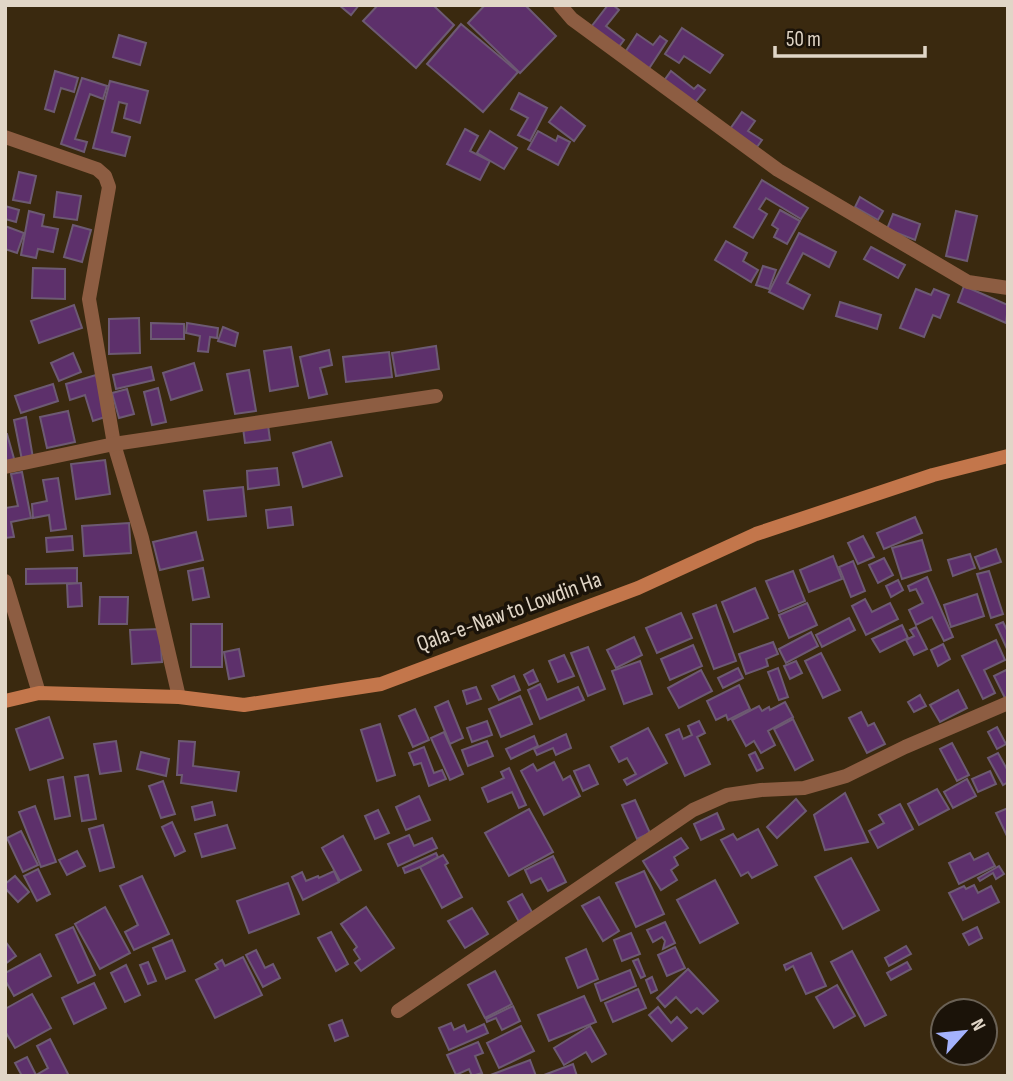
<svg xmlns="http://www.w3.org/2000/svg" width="1013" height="1081" font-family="'Sofia Sans Condensed',sans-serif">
	<rect width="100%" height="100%" fill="#3a290f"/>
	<g fill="#5d306b" stroke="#6d5a73" stroke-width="2">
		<path d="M339 5H359L351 15Z"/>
		<path d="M378 5H433L454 25 416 68 363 21Z"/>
		<path d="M485 5H525L556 36 520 73 468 23Z"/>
		<path d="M608 5H613L619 10 606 26 624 40 618 48 591 27Z"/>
		<path d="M461 24 518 72 483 112 427 64Z"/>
		<path d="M682 28 723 55 710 73 684 56 679 63 665 54Z"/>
		<path d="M637 34 653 45 660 36 667 41 648 70 624 54Z"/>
		<path d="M119 35 146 43 140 65 113 57Z"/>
		<path d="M55 71 78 78 74 92 61 88 54 112 45 109Z"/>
		<path d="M671 71 694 89 698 85 705 90 693 105 663 82Z"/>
		<path d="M82 78 107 86 103 99 90 94 75 139 87 142 84 152 61 144Z"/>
		<path d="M110 81 148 91 140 123 124 118 127 104 119 102 112 132 130 137 125 156 93 148Z"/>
		<path d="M519 93 547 108 530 141 518 135 528 118 511 109Z"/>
		<path d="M561 107 585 126 574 141 549 122Z"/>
		<path d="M742 112 755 121 748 131 762 140 757 147 730 129Z"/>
		<path d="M465 129 478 136 470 151 490 161 480 180 447 164Z"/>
		<path d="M490 131 517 148 504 169 477 153Z"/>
		<path d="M538 131 556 141 558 136 570 142 558 165 528 149Z"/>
		<path d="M19 172 36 176 30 203 13 200Z"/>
		<path d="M762 180 808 208 801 219 766 198 759 209 767 214 753 238 734 227Z"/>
		<path d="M57 192 81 196 77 220 54 217Z"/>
		<path d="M860 197 883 211 878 220 855 207Z"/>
		<path d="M5 206 19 210 16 222 5 219Z"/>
		<path d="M780 210 800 221 787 244 774 237 778 229 772 225Z"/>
		<path d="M29 211 44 215 42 226 58 229 53 252 38 249 36 258 21 255Z"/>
		<path d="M956 211 977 216 967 261 946 256Z"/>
		<path d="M893 214 920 224 915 240 887 229Z"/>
		<path d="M73 225 91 230 82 262 64 257Z"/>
		<path d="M5 226 24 233 17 253 5 249Z"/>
		<path d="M799 233 836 252 829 267 803 253 787 283 810 295 803 309 769 292Z"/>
		<path d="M726 241 747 253 743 261 758 270 751 282 715 260Z"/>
		<path d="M871 247 905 265 898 278 864 259Z"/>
		<path d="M763 266 776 270 769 289 756 285Z"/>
		<path d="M33 268 65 269V299L32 298Z"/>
		<path d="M964 286 1008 305 1006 323 958 302Z"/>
		<path d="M916 289 931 295 934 289 949 295 940 318 933 315 924 337 900 328Z"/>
		<path d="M840 302 881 315 877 329 836 316Z"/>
		<path d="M74 305 82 328 39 343 31 321Z"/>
		<path d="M139 318 140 353 109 354V319Z"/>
		<path d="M151 323 184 324V339H151Z"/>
		<path d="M187 323 218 328 217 338 210 337 208 352 198 351 200 336 186 333Z"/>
		<path d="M223 327 238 333 235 346 218 341Z"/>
		<path d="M436 346 439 369 396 376 392 353Z"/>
		<path d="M291 347 298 386 270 391 264 351Z"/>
		<path d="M329 350 332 365 320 368 327 394 309 398 300 357Z"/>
		<path d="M389 352 392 377 346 382 343 357Z"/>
		<path d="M73 353 81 372 59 381 51 363Z"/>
		<path d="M194 363 202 390 171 400 163 373Z"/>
		<path d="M151 367 154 380 116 389 113 375Z"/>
		<path d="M249 370 256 411 235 414 227 374Z"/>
		<path d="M96 375 108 416 93 421 85 395 70 400 66 384Z"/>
		<path d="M53 384 58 401 21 413 15 396Z"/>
		<path d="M158 388 166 422 152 425 144 392Z"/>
		<path d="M127 389 134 414 119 418 112 393Z"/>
		<path d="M68 411 75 442 47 448 40 417Z"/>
		<path d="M26 417 33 458 22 460 14 420Z"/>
		<path d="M268 425 270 440 245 443 243 428Z"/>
		<path d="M5 434H7L15 462 5 465Z"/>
		<path d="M331 442 342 476 303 487 293 453Z"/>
		<path d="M105 460 110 494 76 499 71 464Z"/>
		<path d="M277 468 279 485 248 489 247 471Z"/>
		<path d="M22 472 31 518 11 522 14 537 5 538V508L18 506 11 474Z"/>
		<path d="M58 478 66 529 51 531 49 515 33 518 32 504 47 501 43 480Z"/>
		<path d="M243 487 246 516 208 520 204 491Z"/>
		<path d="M291 507 293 525 268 528 266 510Z"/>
		<path d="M915 517 922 533 884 549 877 533Z"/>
		<path d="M129 523 131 553 84 556 82 526Z"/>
		<path d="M196 532 203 560 160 570 153 542Z"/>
		<path d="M72 536 73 550 47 552 46 538Z"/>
		<path d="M863 536 874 557 858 564 848 543Z"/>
		<path d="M922 540 931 570 902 579 892 548Z"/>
		<path d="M996 549 1001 562 980 569 975 557Z"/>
		<path d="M970 554 975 568 953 576 948 560Z"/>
		<path d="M833 556 842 579 809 592 800 570Z"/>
		<path d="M884 558 893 575 878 583 869 565Z"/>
		<path d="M853 561 865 591 851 597 839 567Z"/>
		<path d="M77 568V583L26 584V569Z"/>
		<path d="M203 568 209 597 193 600 188 571Z"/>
		<path d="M793 571 805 601 779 612 766 581Z"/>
		<path d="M989 571 1003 614 991 618 977 574Z"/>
		<path d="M927 577 953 637 944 641 932 617 916 625 909 610 923 603 916 589 910 591 908 586Z"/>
		<path d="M898 580 903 590 891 597 886 586Z"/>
		<path d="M81 583 82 606 68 607 67 584Z"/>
		<path d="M755 588 768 618 734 632 722 602Z"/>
		<path d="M977 594 984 616 951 627 944 605Z"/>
		<path d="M100 597H128L127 624H99Z"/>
		<path d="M865 599 872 612 890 603 898 619 866 635 852 606Z"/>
		<path d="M807 603 817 625 789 638 779 615Z"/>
		<path d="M716 605 736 661 714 669 693 614Z"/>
		<path d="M681 613 692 638 657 653 646 628Z"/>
		<path d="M849 618 855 630 822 647 816 635Z"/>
		<path d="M1003 622 1008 632V651L996 625Z"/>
		<rect x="191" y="624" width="31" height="43"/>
		<path d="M902 625 908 638 880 652 872 639Z"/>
		<path d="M916 627 927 649 914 655 906 640 914 636 910 630Z"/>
		<path d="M160 629 162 662 132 664 130 630Z"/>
		<path d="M811 632 818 646 786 663 779 649Z"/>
		<path d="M634 637 642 655 616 668 607 650Z"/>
		<path d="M996 640 1005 660 984 670 995 693 983 699 962 656Z"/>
		<path d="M773 642 778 654 766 659 768 666 746 674 739 654Z"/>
		<path d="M943 644 950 659 938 666 931 650Z"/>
		<path d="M693 645 702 666 670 680 661 659Z"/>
		<path d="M588 647 605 689 588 696 571 653Z"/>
		<path d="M239 649 244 676 229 679 224 652Z"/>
		<path d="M821 653 840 690 823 698 805 661Z"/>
		<path d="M564 655 574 676 558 682 549 661Z"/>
		<path d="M640 661 652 694 624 704 612 671Z"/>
		<path d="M796 661 802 673 790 679 784 666Z"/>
		<path d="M738 668 743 678 723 688 718 678Z"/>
		<path d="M778 668 788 697 779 700 768 672Z"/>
		<path d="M533 670 538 681 529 685 524 675Z"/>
		<path d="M701 670 712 691 679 708 668 688Z"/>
		<path d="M1006 670 1008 673V697L1005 698 994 676Z"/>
		<path d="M514 676 520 690 499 700 492 686Z"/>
		<path d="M540 684 547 700 578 687 584 700 540 719 528 690Z"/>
		<path d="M739 685 750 709 728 720 726 715 716 720 707 701Z"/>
		<path d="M476 687 481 699 467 704 463 691Z"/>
		<path d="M958 690 967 708 940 722 930 705Z"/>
		<path d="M920 695 926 706 914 712 908 702Z"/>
		<path d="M520 696 532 724 501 737 489 709Z"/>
		<path d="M448 701 463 738 450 744 435 707Z"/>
		<path d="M785 702 793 717 768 731 775 745 761 753 754 741 746 746 732 720 759 706 762 711 769 707 770 710Z"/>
		<path d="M415 709 429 740 413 747 399 716Z"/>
		<path d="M861 712 868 726 874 723 885 744 867 753 849 718Z"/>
		<path d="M49 717 63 758 30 770 16 729Z"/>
		<path d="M793 719 813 760 795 770 774 729Z"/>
		<path d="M487 721 492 735 472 742 467 728Z"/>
		<path d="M699 721 705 733 697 737 710 764 685 776 666 735 679 729 683 739 692 735 688 726Z"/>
		<path d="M380 724 395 775 377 781 361 730Z"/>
		<path d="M997 727 1006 744 997 749 988 732Z"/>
		<path d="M648 728 667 763 627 785 624 780 636 774 627 758 619 762 611 747Z"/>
		<path d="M444 732 463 774 450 780 431 738Z"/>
		<path d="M566 734 571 748 556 755 553 748 537 755 534 749Z"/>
		<path d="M534 736 538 746 511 759 506 749Z"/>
		<path d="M116 741 121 771 100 774 94 744Z"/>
		<path d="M179 741 195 742 193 766 239 772 236 791 181 783 182 775H177Z"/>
		<path d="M487 741 493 756 468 766 462 750Z"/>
		<path d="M952 743 969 775 957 781 940 749Z"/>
		<path d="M424 747 434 773 442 770 446 779 429 786 421 763 414 765 409 753Z"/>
		<path d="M141 752 169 759 166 776 137 769Z"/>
		<path d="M755 752 763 768 757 771 749 755Z"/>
		<path d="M998 753 1008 771V782L1003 785 988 758Z"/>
		<path d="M554 762 563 780 570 776 580 796 544 815 521 771 533 764 537 771Z"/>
		<path d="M589 765 598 784 583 791 574 771Z"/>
		<path d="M509 768 526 805 519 808 512 792 488 802 482 788 504 778 501 772Z"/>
		<path d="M990 771 996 784 978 792 972 779Z"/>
		<path d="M88 775 96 819 82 821 75 777Z"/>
		<path d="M63 777 70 816 55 819 48 780Z"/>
		<path d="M967 779 976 796 953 808 944 792Z"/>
		<path d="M163 781 175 814 161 818 149 786Z"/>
		<path d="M937 789 949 809 919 825 908 804Z"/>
		<path d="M845 793 868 842 825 850 814 815Z"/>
		<path d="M419 796 430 820 406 830 396 807Z"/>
		<path d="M796 799 806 811 777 838 767 827Z"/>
		<path d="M635 800 650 833 637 839 622 805Z"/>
		<path d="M212 802 215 815 195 820 192 807Z"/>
		<path d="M900 804 913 829 878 848 869 831 884 823 879 815Z"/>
		<path d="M35 806 56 862 41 867 19 812Z"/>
		<path d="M1008 808V836H1007L996 813Z"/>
		<path d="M529 809 553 852 509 876 485 833Z"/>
		<path d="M378 810 389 833 375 839 365 816Z"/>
		<path d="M717 813 724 829 701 840 694 824Z"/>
		<path d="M172 822 185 851 175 856 162 827Z"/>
		<path d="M103 825 114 867 100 871 89 829Z"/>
		<path d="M227 825 235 848 202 857 195 834Z"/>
		<path d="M758 829 777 865 752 878 748 872 741 876 721 840 733 834 737 840Z"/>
		<path d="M21 831 38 865 23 872 7 838Z"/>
		<path d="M409 835 414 846 432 838 437 848 398 866 388 844Z"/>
		<path d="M343 836 361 870 340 881 322 848Z"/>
		<path d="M681 838 688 848 674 857 678 865 671 870 677 880 661 890 643 861Z"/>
		<path d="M77 851 85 866 67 875 59 860Z"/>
		<path d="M436 853 438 857 420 867 405 873 403 868Z"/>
		<path d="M970 853 974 860 988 853 995 866 959 884 949 863Z"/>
		<path d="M443 855 448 863 445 865 462 897 442 908 420 867Z"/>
		<path d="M553 856 566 882 548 891 541 878 531 883 525 870Z"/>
		<path d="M851 858 879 910 843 929 815 877Z"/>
		<path d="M999 866 1004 874 996 879 993 873 980 881 978 878Z"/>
		<path d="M38 869 50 894 37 901 24 876Z"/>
		<path d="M334 871 339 882 303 900 292 877 302 872 306 881 318 876 319 878Z"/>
		<path d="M644 871 664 914 636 927 616 883Z"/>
		<path d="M15 876 29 892 18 902 5 888V884Z"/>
		<path d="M142 876 169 934 134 950 125 932 138 925 120 886Z"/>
		<path d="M715 880 738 923 700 943 677 900Z"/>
		<path d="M288 883 299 914 249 933 237 901Z"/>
		<path d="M974 885 978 893 991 886 999 902 963 920 949 893 964 886 966 889Z"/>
		<path d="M522 894 533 914 519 922 508 902Z"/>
		<path d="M599 897 619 931 603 941 582 906Z"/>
		<path d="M105 907 130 953 100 969 75 924Z"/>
		<path d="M366 907 394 948 361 971 355 963 360 959 354 950 357 947 341 924Z"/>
		<path d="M472 908 488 934 465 948 448 921Z"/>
		<path d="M665 922 675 943 663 949 665 941 662 937 653 942 647 930Z"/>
		<path d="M73 927 95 975 78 983 56 935Z"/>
		<path d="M977 927 982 938 969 945 963 934Z"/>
		<path d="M331 932 348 964 336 971 318 938Z"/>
		<path d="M631 933 640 954 622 961 614 940Z"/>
		<path d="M172 940 185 971 166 979 153 948Z"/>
		<path d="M5 941 16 956 5 964Z"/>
		<path d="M906 946 911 954 889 966 885 958Z"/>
		<path d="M675 947 685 968 667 976 658 955Z"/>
		<path d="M586 949 598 979 578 988 566 958Z"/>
		<path d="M256 950 265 968 273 964 280 978 263 987 246 955Z"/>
		<path d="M852 951 886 1015 865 1026 831 962Z"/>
		<path d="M811 953 826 986 806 994 793 966 786 970 784 965Z"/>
		<path d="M40 954 51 976 14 996 5 980V973Z"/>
		<path d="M243 957 262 995 215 1018 196 980 218 969 215 964 222 960 225 966Z"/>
		<path d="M638 959 645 976 641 978 633 961Z"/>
		<path d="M148 962 156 981 148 984 140 965Z"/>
		<path d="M907 962 911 969 891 980 887 973Z"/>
		<path d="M126 965 140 995 125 1002 111 973Z"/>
		<path d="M688 969 718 1001 703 1014 697 1008 691 1013 676 997 665 1007 657 998Z"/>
		<path d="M630 970 636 986 601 1001 595 984Z"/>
		<path d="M495 971 512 1004 485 1018 468 985Z"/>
		<path d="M652 977 657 990 651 993 646 980Z"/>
		<path d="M94 983 106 1008 74 1024 62 998Z"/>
		<path d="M837 985 855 1016 834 1028 816 997Z"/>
		<path d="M638 989 646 1008 613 1022 605 1003Z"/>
		<path d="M32 994 51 1028 15 1048 5 1031V1009Z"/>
		<path d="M584 996 596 1022 549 1041 538 1015Z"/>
		<path d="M513 1006 520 1021 502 1030 496 1018 487 1022 486 1019Z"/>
		<path d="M658 1007 671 1023 677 1017 687 1028 672 1041 649 1015Z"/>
		<path d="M342 1020 348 1036 335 1041 329 1025Z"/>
		<path d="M451 1023 454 1030 464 1025 467 1032 484 1024 488 1033 449 1050 439 1028Z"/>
		<path d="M521 1026 534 1051 499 1068 487 1043Z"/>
		<path d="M590 1026 606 1054 592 1062 586 1052 564 1065 554 1048Z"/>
		<path d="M50 1039 69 1076H22L15 1063 27 1057 36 1075 48 1068 37 1046Z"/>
		<path d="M478 1042 483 1053 475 1056 482 1073 472 1076 469 1069 456 1075 447 1055Z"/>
		<path d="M530 1060 536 1076H488Z"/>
		<path d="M573 1064 577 1076H544V1075Z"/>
	</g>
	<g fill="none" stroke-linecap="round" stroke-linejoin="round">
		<g stroke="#8d5d42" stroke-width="14">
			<path d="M560 5 572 19 778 170 968 282 1008 288"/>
			<path d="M5 137 97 169 105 176 109 187 89 299 114 444 142 538 179 697"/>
			<path d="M5 467 114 444 436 396"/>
			<path d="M5 581 39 693"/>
			<path d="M398 1011 693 810 727 795 761 790 804 788 846 776 905 747 1008 703"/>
		</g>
		<path stroke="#c3764b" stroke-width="14" d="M5 701 39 693 179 697 244 705 381 684 638 588 756 534 933 475 1008 456"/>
	</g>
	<g text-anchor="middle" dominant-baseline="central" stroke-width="7" stroke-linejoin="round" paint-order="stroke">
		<g font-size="23" fill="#e1d6c7" stroke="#1b1309">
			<text transform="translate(509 612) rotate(-20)">Qala-e-Naw to Lowdin Ha</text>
		</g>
	</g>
	<rect width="1013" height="1081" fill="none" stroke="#e1d6c7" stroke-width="14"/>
	<g transform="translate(964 1032) rotate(63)"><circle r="33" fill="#1b1309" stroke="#6a6155" stroke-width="2"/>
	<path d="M0-5L12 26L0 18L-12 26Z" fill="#a4b2fc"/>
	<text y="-10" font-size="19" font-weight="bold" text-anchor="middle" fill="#e1d6c7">N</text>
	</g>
	<path d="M775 46v10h150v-10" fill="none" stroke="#e1d6c7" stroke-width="3.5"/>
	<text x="786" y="46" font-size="21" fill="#e1d6c7" stroke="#1b1309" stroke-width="5" paint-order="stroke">50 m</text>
</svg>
